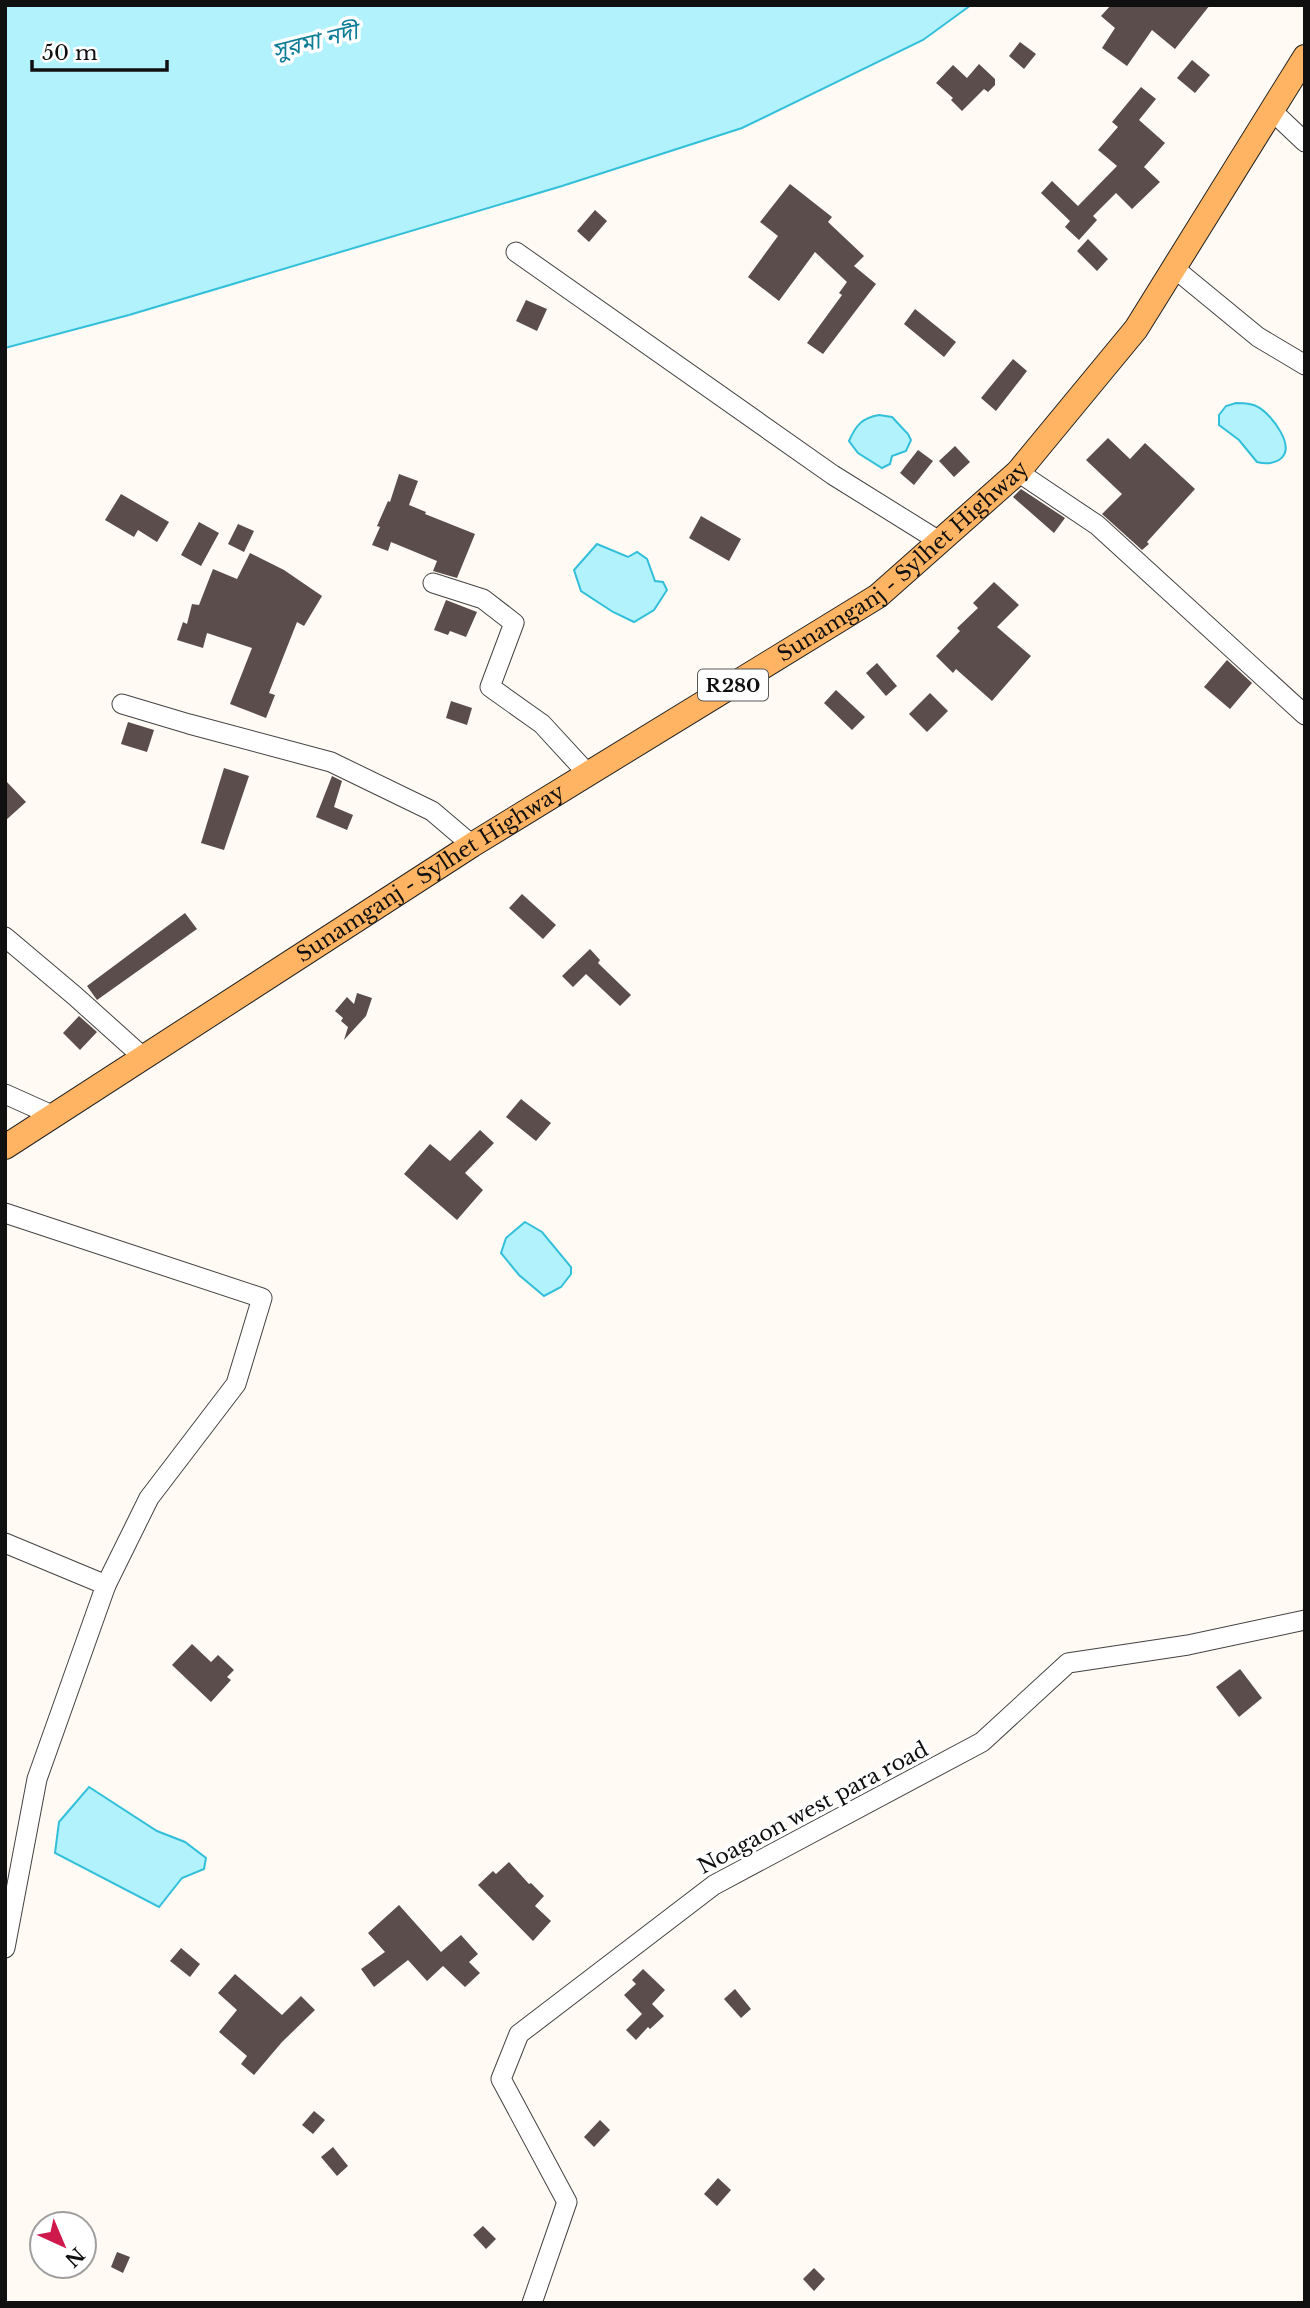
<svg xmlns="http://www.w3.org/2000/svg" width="1310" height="2308" font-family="'Libre Baskerville','Noto Sans Bengali',serif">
	<rect width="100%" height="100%" fill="#fffaf3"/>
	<g fill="#b2f2fc" stroke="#32bfda" stroke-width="2">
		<path d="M5 5H971L923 40 742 128 562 186 129 315 5 348Z"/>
		<path d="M1236 403C1243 403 1252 403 1258 407 1271 414 1298 448 1279 460 1272 464 1265 464 1257 462L1239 440 1219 425V415L1226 406Z"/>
		<path d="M879 415 892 417 908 434 911 440 906 451 892 456 890 464 882 468 858 453 849 441C856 425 862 418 879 415Z"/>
		<path d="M597 544 628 557 637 552 647 559 655 581 663 582 667 590 654 610 634 622 613 612 581 591 574 570Z"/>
		<path d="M525 1222 542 1232 571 1267V1274L561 1287 544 1296 519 1275 501 1253 506 1238Z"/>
		<path d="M89 1787 157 1831 185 1842 206 1858 204 1869 182 1878 159 1907 55 1853 59 1822Z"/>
	</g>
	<g fill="#5a4d4b">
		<path d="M1111 5H1210L1175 49 1152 30 1127 66 1102 48 1115 28 1101 16Z"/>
		<path d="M1020 42 1036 54 1024 69 1009 56Z"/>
		<path d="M1192 60 1210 75 1195 93 1177 78Z"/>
		<path d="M979 64 995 79V85L988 92 984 89 962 111 951 100 953 98 936 83 953 65 967 78Z"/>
		<path d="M1141 87 1156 99 1139 120 1165 143 1144 167 1160 182 1132 209 1116 193 1093 216 1097 220 1079 240 1065 227 1070 221 1041 193 1052 181 1078 206 1117 166 1098 150 1118 127 1112 122Z"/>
		<path d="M790 184 832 217 828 222 864 256 854 266 876 284 823 354 807 343 842 295 839 293 847 282 815 252 779 301 748 277 778 236 760 222Z"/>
		<path d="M595 210 607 221 589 242 577 231Z"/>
		<path d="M1088 239 1108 259 1097 271 1077 251Z"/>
		<path d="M526 300 547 309 537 331 516 321Z"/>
		<path d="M915 309 956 342 944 357 904 324Z"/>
		<path d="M1013 359 1027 371 996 411 981 398Z"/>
		<path d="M1108 438 1130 459 1145 443 1195 489 1147 542 1149 544 1142 550 1102 514 1122 494 1086 460Z"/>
		<path d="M955 446 970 462 954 477 939 461Z"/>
		<path d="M918 450 933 461 914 485 900 473Z"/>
		<path d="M399 474 418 481 409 505 426 512 425 514 475 534 457 578 433 571 437 561 391 542 388 551 372 545 380 527 377 526 388 501 390 502Z"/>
		<path d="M1021 489 1065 518 1054 533 1013 497Z"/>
		<path d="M121 494 169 522 157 542 138 530 134 537 105 520Z"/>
		<path d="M701 516 741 539 729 561 689 538Z"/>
		<path d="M199 522 219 533 201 566 181 555Z"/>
		<path d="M238 524 254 531 244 552 228 544Z"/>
		<path d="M250 553 284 570 322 596 304 626 297 622 269 693 275 695 266 718 230 704 252 648 207 633 203 648 177 640 183 622 187 624 192 604 199 605 213 569 237 579Z"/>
		<path d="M994 582 1019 605 997 627 1031 656 992 701 956 669 953 673 936 656 960 631 957 628 978 608 973 603Z"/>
		<path d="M446 600 477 612 466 637 450 631 448 635 434 630Z"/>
		<path d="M1227 660 1252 683 1230 709 1204 687Z"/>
		<path d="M877 663 897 686 886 696 866 673Z"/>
		<path d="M836 690 865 717 852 730 824 703Z"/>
		<path d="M930 693 948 711 927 732 909 714Z"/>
		<path d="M451 701 472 708 467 725 446 718Z"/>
		<path d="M128 722 154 730 147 752 121 744Z"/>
		<path d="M224 768 249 776 224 850 201 843Z"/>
		<path d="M332 776 342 781 334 807 353 815 347 830 316 817Z"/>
		<path d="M5 780 26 802 5 821Z"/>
		<path d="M522 894 556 925 543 939 509 908Z"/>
		<path d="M185 913 197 929 97 1000 87 986Z"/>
		<path d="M590 949 600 960 598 963 631 995 620 1006 586 974 573 987 562 976Z"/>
		<path d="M357 993 372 998 366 1016 344 1040 348 1027 341 1021 343 1018 335 1011 347 997 354 1004Z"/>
		<path d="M79 1016 97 1032 80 1050 63 1033Z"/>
		<path d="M521 1099 551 1123 536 1141 506 1117Z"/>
		<path d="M480 1130 494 1143 465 1173 483 1190 457 1220 404 1174 430 1144 450 1161Z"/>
		<path d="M192 1644 211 1662 218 1655 234 1670 227 1677 231 1680 211 1702 172 1665Z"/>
		<path d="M1240 1669 1262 1698 1239 1717 1216 1687Z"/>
		<path d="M509 1862 529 1884 531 1883 544 1896 535 1906 551 1921 533 1941 478 1885 493 1871 496 1874Z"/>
		<path d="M399 1905 441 1952 461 1935 478 1954 469 1962 480 1973 465 1987 443 1966 427 1981 408 1960 374 1987 361 1969 385 1952 368 1933Z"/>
		<path d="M181 1948 200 1964 190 1977 170 1961Z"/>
		<path d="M643 1969 665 1990 652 2004 664 2016 650 2029 648 2027 636 2040 626 2030 642 2014 624 1995 636 1984 632 1980Z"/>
		<path d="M235 1974 282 2015 301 1996 315 2010 282 2042 254 2075 241 2064 247 2056 219 2032 237 2010 218 1993Z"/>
		<path d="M735 1989 751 2009 741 2018 724 1999Z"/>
		<path d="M314 2111 325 2120 313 2134 302 2125Z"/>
		<path d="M600 2120 610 2130 594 2147 584 2137Z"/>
		<path d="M333 2147 348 2166 337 2176 321 2157Z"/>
		<path d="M718 2178 731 2190 717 2206 704 2194Z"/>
		<path d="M483 2226 496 2239 486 2249 473 2235Z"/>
		<path d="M117 2252 130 2257 123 2273 111 2267Z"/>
		<path d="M814 2268 825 2279 814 2291 803 2279Z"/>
	</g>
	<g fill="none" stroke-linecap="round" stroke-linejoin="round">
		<g stroke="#434343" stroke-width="21">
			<g id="minor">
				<path d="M1271 110 1305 142"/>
				<path d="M516 252 833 475 939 541"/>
				<path d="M1174 268 1258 337 1305 365"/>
				<path d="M1018 472 1097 525 1305 715"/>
				<path d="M433 583 483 599 514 623 490 687 542 724 588 774"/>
				<path d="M122 704 189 724 331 762 432 811 472 845"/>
				<path d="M5 937 75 996 144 1058"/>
				<path d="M5 1094 54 1116"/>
				<path d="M5 1213 262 1298 236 1384 149 1498 106 1585"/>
				<path d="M5 1543 106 1585 37 1779 5 1948"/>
				<path d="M532 2303 567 2202 501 2079 519 2034 714 1885 982 1742 1068 1663 1188 1645 1305 1620"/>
			</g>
		</g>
		<g stroke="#212121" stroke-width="26">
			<g id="major">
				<path id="s1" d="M5 1147 472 845 878 596 1018 472 1136 329 1305 57"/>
			</g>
		</g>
		<use href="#minor" stroke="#fff" stroke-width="19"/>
		<use href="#major" stroke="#ffb463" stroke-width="24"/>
	</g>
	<g text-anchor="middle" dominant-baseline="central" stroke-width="7" stroke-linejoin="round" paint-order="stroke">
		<rect fill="#fff" stroke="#585858" stroke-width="2" x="698" y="669.5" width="70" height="31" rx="5"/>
		<g font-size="19" font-weight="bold" fill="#101010">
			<text x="733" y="685">R280</text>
		</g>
		<g font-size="21" fill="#101010" stroke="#fff">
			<text stroke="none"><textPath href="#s1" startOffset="1073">Sunamganj - Sylhet Highway</textPath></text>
			<text stroke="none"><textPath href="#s1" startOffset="506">Sunamganj - Sylhet Highway</textPath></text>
			<text transform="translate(813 1808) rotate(-28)">Noagaon west para road</text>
		</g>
		<g font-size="23" font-style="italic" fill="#0c7c97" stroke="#fff">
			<text transform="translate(315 41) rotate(-14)">সুরমা নদী</text>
		</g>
	</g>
	<rect width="1310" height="2308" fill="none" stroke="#101010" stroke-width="14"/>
	<g transform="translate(63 2245) rotate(136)"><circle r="33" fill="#ffffff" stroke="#9f9f9f" stroke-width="2"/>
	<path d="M0-5L12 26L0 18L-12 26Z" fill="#cf194d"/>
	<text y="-10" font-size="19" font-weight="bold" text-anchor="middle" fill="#101010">N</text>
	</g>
	<path d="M32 60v10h135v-10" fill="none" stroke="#101010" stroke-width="3.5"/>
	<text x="42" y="60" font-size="21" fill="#101010" stroke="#ffffff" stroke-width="5" paint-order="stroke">50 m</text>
</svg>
